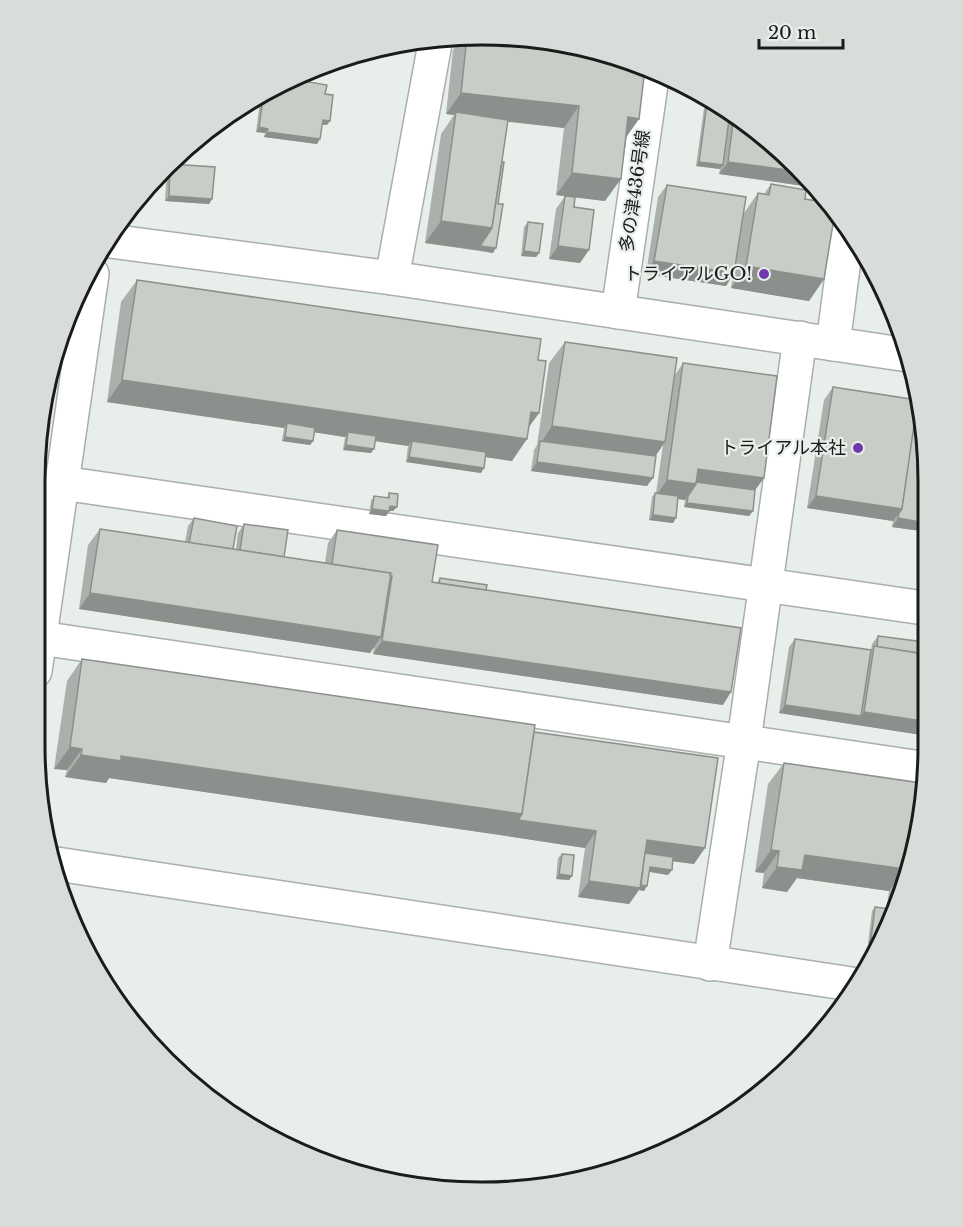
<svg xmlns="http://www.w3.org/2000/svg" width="963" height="1227" font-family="'Libre Baskerville','Noto Sans JP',serif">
	<rect width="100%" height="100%" fill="#e8eee9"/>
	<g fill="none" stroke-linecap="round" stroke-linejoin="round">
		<g stroke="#aaafab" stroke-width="36">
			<g id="minor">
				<path d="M392 278 436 38"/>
				<path d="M618 312 653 71"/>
				<path d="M833 344 848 229"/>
			</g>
		</g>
		<g stroke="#aaafab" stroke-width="36">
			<g id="tertiary">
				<path d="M110 241 392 278 908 355"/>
				<path d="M62 483 924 608"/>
				<path d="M40 638 921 768"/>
				<path d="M35 671 92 274"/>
				<path d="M50 863 858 985"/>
				<path d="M710 964 744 741 800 338"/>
			</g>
		</g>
		<use href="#minor" stroke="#fff" stroke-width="33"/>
		<use href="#tertiary" stroke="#fff" stroke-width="33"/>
	</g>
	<g fill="#acb0ac">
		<path d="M509 35 597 50 628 65 639 119 625 139 605 201 556 195 564 128 507 121 502 162 493 253 425 243 441 134 454 115 446 114 453 50 462 37H478V41L524 47 525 46 508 43Z"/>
		<path d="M291 79 325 94 327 125H322L320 139 317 144 264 137 265 133 256 132 261 93Z"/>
		<path d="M707 103 718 105 753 127 818 188 719 174 720 169 696 166 704 108Z"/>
		<path d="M170 164 212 199 209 204 165 201 167 169Z"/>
		<path d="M771 184 805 199 824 279 809 301 731 288 733 275 726 286 646 274 658 197 667 185 744 213 758 193 764 194Z"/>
		<path d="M565 196 574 207 580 263 549 259 556 209Z"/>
		<path d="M528 222 539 253 536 257 521 256 524 227Z"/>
		<path d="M137 280 538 360 539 413 529 427 512 461 486 457 481 473 406 462 408 446 375 441 371 453 343 450 345 437 314 432 313 441 310 445 282 441 284 428 107 402 121 302Z"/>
		<path d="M565 342 675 375 683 363 764 478 755 490 753 511 749 516 684 507 685 500 678 499 676 518 673 523 649 520 652 497 655 493H656L663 445 655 456 647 486 531 471 534 450 537 445 549 363Z"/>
		<path d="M833 387 921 531 892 527 893 521 807 508 824 400Z"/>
		<path d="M389 493 397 507 393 511H390L386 516 369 514 371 501 374 496 387 498Z"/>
		<path d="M194 518 233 549H236L238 533 244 524 284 557 325 563 328 543 337 530 432 582 437 583 440 578 486 590 723 705 373 654 374 647 370 653 79 609 88 545 100 529 185 542 188 526Z"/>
		<path d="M878 636 924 642 922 735 779 713 789 647 795 639 871 650 872 644Z"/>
		<path d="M82 659 534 732 694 864 673 861 672 870 668 875 649 872 644 891 639 890 629 904 578 897 585 848 507 836V835V836L109 778 106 783 65 777 67 770 54 769 67 681Z"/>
		<path d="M784 763 920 832 897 907 887 905 889 891 797 878 787 892 762 888 764 873 755 872 768 784Z"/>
		<path d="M562 854 572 876 569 880 556 879 558 858Z"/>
		<path d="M875 907 895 916 879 945 868 943 872 911Z"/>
	</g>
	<g fill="#8c908c">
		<path d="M513 36 570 45 566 52 527 42 525 46 508 43Z"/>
		<path d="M574 46 597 50 625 60 565 58Z"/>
		<path d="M461 93 579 106 564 128 456 116V112L454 115 446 114Z"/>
		<path d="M628 117 639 119 624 140Z"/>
		<path d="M323 120 330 121 327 125 320 124Z"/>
		<path d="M217 124H222L219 128H211Z"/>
		<path d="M259 127 268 129 265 133 256 132Z"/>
		<path d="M267 132 320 139 317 144 264 137Z"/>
		<path d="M699 162 723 165 720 169 696 166Z"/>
		<path d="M728 162 802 172 818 188 719 174Z"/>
		<path d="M572 173 621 179 605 201 556 195Z"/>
		<path d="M156 178 158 179 152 187H148Z"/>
		<path d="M169 196 212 199 209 204 165 201Z"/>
		<path d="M441 221 492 228 477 250 425 243Z"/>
		<path d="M480 246 496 248 493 253 477 250Z"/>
		<path d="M558 246 589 250 580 263 549 259Z"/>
		<path d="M524 251 539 253 536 257 521 256Z"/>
		<path d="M654 261 734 273 726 286 646 274Z"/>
		<path d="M746 266 824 279 809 301 731 288Z"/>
		<path d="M122 380 527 439 512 461 411 446 412 441 408 446 347 437 348 432 345 437 286 428 287 423 284 428 107 402Z"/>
		<path d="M531 412 539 413 523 435Z"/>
		<path d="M552 426 665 442 650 464 540 444Z"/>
		<path d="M285 437 313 441 310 445 282 441Z"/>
		<path d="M346 445 374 449 371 453 343 450Z"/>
		<path d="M409 457 484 468 481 473 406 462Z"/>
		<path d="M537 462 653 478 647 486 531 471Z"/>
		<path d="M698 469 764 478 752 494 694 486 685 500 656 496 667 480Z"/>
		<path d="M816 496 902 509 893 521 807 508Z"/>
		<path d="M687 503 753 511 749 516 684 507Z"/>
		<path d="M390 506 397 507 393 511H387Z"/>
		<path d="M372 509 389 511 386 516 369 514Z"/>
		<path d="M653 515 676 518 673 523 649 520Z"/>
		<path d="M898 518 926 523V525L921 531 892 527Z"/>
		<path d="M90 593 381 637 370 653 79 609Z"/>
		<path d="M382 641 731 692 723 705 373 654Z"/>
		<path d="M785 705 861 716 864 712 922 721V735L779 713Z"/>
		<path d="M70 747 82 749 67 770 54 769Z"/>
		<path d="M81 755 121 756 522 814 507 836 109 778 106 783 65 777Z"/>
		<path d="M518 820 596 831 585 848 507 836Z"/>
		<path d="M647 840 705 848 694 864 638 857Z"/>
		<path d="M771 850 779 851 764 873 755 872Z"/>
		<path d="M805 855 904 869 889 891 797 878 787 892 762 888 777 867Z"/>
		<path d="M650 867 672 870 668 875 646 871Z"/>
		<path d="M559 874 572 876 569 880 556 879Z"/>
		<path d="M589 881 634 884 647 886 644 891 639 890 629 904 578 897Z"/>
		<path d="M902 884H904L897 907 887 905Z"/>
		<path d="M871 939 882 940 879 945 868 943Z"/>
	</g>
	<g fill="#c8cdc8" stroke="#8c908c" stroke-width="1.5">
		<path d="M467 37H478V41L616 57 628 61V65L641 66 645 68 639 119 628 117 621 179 572 173 579 106 461 93Z"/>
		<path d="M527 42 564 48 563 51 526 47Z"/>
		<path d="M291 79 327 85 325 94 333 95 330 121 323 120 320 139 267 132 268 129 259 127 264 92Z"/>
		<path d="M707 103 718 105 730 112 723 165 699 162Z"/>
		<path d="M456 112 508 120 492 228 441 221Z"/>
		<path d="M734 115 753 127 802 172 728 162Z"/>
		<path d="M502 162H504L498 204H503L496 248 480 246 492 228Z"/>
		<path d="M170 164 215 167 212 199 169 196Z"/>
		<path d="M771 184 806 190 805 199 830 203 835 212 824 279 746 266 758 193 769 195Z"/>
		<path d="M667 185 746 197 734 273 654 261Z"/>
		<path d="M565 196 575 197 574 207 594 210 589 250 558 246Z"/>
		<path d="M528 222 543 224 539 253 524 251Z"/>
		<path d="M137 280 541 339 538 360 546 361 539 413 531 412 527 439 122 380Z"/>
		<path d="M565 342 677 358 665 442 552 426Z"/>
		<path d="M683 363 777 376 764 478 698 469 696 484 667 480Z"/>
		<path d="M49 386 35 482V453Z"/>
		<path d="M833 387 917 400 918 403 902 509 816 496Z"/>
		<path d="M917 404 928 452 926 523 898 518 899 513 902 509Z"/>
		<path d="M287 423 315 428 313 441 285 437Z"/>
		<path d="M348 432 376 436 374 449 346 445Z"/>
		<path d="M412 441 486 452 484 468 409 457Z"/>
		<path d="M540 441 656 456 653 478 537 462Z"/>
		<path d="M696 482 755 490 753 511 687 503 688 496 696 484Z"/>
		<path d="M389 493 398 494 397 507 390 506 389 511 372 509 374 496 389 498Z"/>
		<path d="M655 493 678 496 676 518 653 515Z"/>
		<path d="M194 518 237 526 233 549 189 543Z"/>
		<path d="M244 524 288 530 284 557 240 550Z"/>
		<path d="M100 529 391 573 381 637 90 593Z"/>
		<path d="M337 530 438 545 432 582 741 628 731 692 382 641 392 576 390 575 391 573 332 564Z"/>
		<path d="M440 578 487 585 486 590 439 583Z"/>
		<path d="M878 636 924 642V654L877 647Z"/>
		<path d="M795 639 871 650 861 716 785 705Z"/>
		<path d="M874 646 924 654 922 721 864 712Z"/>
		<path d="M82 659 535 725 522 814 121 756V761L81 755 82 749 70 747Z"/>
		<path d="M534 732 718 758 705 848 647 840 640 888 589 881 596 831 518 820 522 814Z"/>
		<path d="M784 763 921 783 920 832 904 884H902L904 869 805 855 802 870 777 867 779 851 771 850Z"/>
		<path d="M645 853 673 857 672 870 650 867 647 886 641 885Z"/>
		<path d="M562 854 574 855 572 876 559 874Z"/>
		<path d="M875 907 897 910 895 916 882 940 871 939Z"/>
	</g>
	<g fill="#7337ac" stroke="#e8eee9" stroke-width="2">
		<circle cx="764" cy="274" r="6"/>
		<circle cx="858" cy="448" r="6"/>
	</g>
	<g text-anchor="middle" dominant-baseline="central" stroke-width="4.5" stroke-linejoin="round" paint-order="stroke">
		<g font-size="18" fill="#1a1c1b" stroke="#e8eee9">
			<text transform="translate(635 191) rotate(-82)">多の津436号線</text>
		</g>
		<g font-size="18" fill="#1a1c1b" stroke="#e8eee9" text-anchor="end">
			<text x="752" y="274">トライアルGO!</text>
			<text x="846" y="448">トライアル本社</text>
		</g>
	</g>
	<path d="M0 0H963V1227H0ZM481 45H482A436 436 0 0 1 918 481V746A436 436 0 0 1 482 1182H481A436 436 0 0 1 45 746V481A436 436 0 0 1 481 45Z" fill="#d8ddd9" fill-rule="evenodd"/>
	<path fill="none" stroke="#1a1c1b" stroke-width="3" d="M481 45H482A436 436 0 0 1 918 481V746A436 436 0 0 1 482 1182H481A436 436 0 0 1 45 746V481A436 436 0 0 1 481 45Z"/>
	<path d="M759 39v9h84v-9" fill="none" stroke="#1a1c1b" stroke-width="3"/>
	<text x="768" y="39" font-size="18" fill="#1a1c1b" stroke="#e8eee9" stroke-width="4.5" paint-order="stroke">20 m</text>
</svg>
